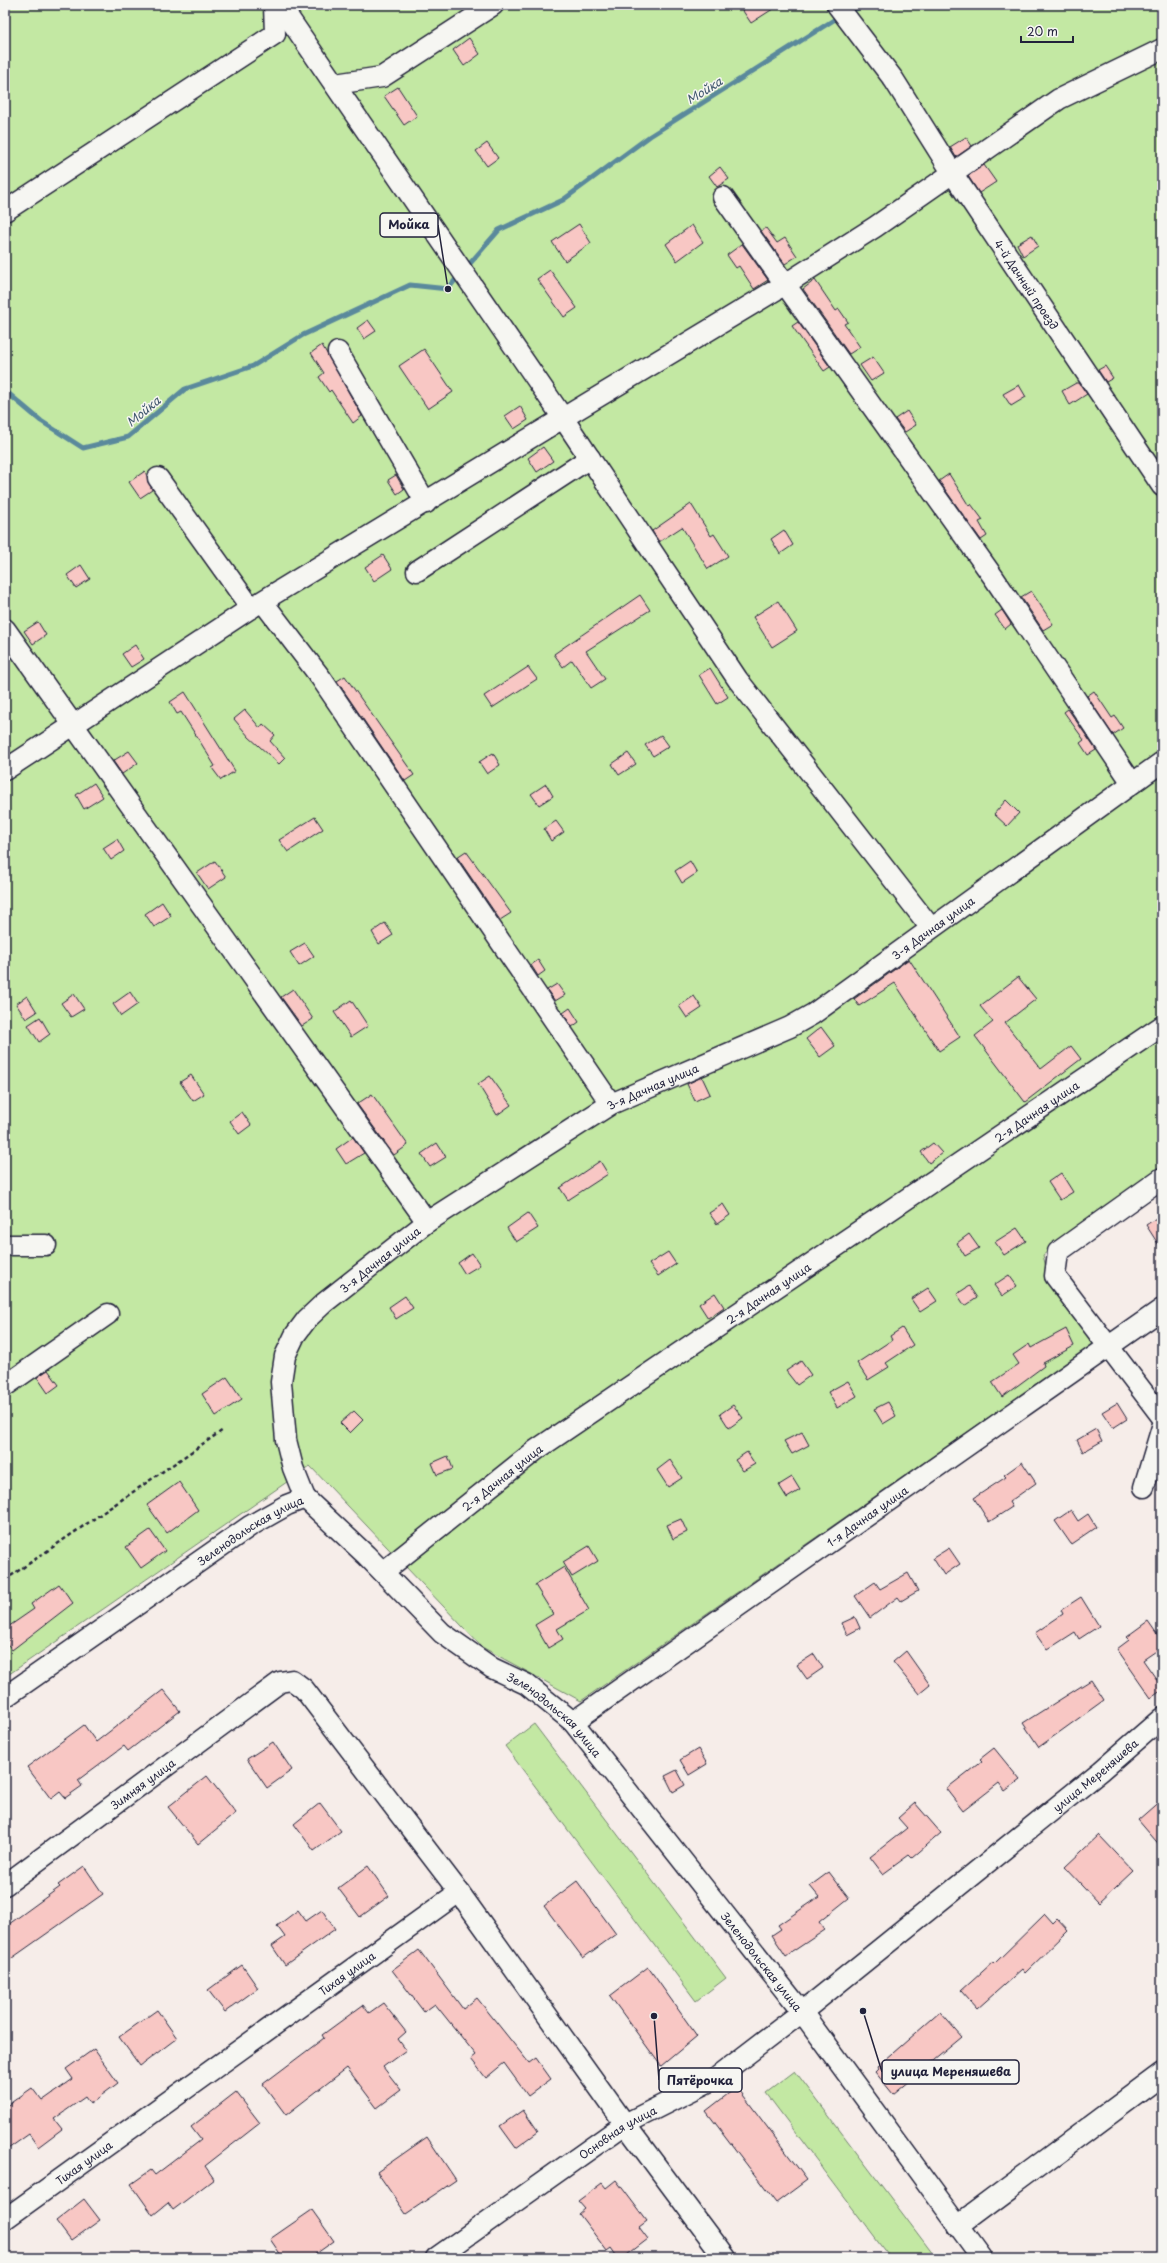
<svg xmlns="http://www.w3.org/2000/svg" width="1167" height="2263" font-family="'Playpen Sans',sans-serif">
	<rect width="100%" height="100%" fill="#f6ede9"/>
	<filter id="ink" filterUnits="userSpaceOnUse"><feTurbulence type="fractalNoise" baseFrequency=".025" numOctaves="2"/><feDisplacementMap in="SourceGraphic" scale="8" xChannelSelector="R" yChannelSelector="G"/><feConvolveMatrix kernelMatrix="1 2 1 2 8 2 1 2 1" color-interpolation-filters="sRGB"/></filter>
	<g filter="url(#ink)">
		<g fill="#c3e8a3" stroke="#72856f">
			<path d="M5 5H1162V1167L1043 1255 1049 1280 1094 1344 581 1701 482 1647 310 1466 5 1677Z"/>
			<path d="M534 1724 726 1978 696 2001 505 1746Z"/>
			<path d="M795 2071 936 2258H890L766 2093Z"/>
		</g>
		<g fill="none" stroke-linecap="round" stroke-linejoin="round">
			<g stroke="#5a899c" stroke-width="5">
				<path d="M847 12 866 5"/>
				<path d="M466 268 499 230 563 200 650 136 840 16"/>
				<path d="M5 395 9 394 41 421 83 448 128 437 185 389 253 366 303 335 410 285 448 289 460 274"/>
			</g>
		</g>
		<g fill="#f8c7c4" stroke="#22223b">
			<path d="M739 5H779L751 23Z"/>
			<path d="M469 38 480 54 464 66 453 50Z"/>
			<path d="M398 87 417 116 404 125 384 96Z"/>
			<path d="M966 137 972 146 956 157 950 147Z"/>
			<path d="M487 143 498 158 487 166 476 151Z"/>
			<path d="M984 165 996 182 979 193 968 176Z"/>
			<path d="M720 167 729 179 717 187 709 176Z"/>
			<path d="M579 224 591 243 565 261 552 242Z"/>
			<path d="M692 225 703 242 677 261 666 244Z"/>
			<path d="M766 228 777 243 785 238 797 256 785 264 761 231Z"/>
			<path d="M1032 235 1038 246 1023 256 1017 244Z"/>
			<path d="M742 244 768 280 754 289 739 266 736 268 727 255Z"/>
			<path d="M550 270 577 308 564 317 537 279Z"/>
			<path d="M815 280 836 311 839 309 848 322 844 324 860 347 849 354 803 289Z"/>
			<path d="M368 320 376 331 364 339 357 328Z"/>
			<path d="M798 322 830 367 824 371 792 326Z"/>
			<path d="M322 345 362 416 353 423 331 390 329 392 319 377 324 373 311 353Z"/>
			<path d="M424 349 453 392 428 409 399 366Z"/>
			<path d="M873 357 884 373 871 381 860 365Z"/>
			<path d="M1105 366 1113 378 1106 382 1098 370Z"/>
			<path d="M1076 383H1079L1087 394 1070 405 1062 391Z"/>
			<path d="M1019 385 1026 397 1011 406 1003 394Z"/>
			<path d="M520 406 528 420 514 429 505 416Z"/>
			<path d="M907 411 916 425 905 432 895 419Z"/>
			<path d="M543 447 553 461 537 472 528 458Z"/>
			<path d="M145 471 152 490 140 498 129 482Z"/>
			<path d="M949 474 969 506 971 504 983 520 979 522 987 536 981 540 939 481Z"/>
			<path d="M396 475 404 489 397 494 388 480Z"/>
			<path d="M691 504 711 536 714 534 728 556 708 569 682 527 659 542 652 531Z"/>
			<path d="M784 530 793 545 780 554 771 539Z"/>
			<path d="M383 555 392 569 374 581 365 567Z"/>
			<path d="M81 565 90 579 76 588 67 575Z"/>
			<path d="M1031 591 1053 624 1043 630 1021 597Z"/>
			<path d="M640 595 650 610 586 651 605 679 591 688 572 660 563 667 554 654Z"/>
			<path d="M778 601 797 631 772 647 753 617Z"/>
			<path d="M1002 610 1011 624 1005 629 995 615Z"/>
			<path d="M38 622 46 635 33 644 24 631Z"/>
			<path d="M135 645 144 659 131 667 122 654Z"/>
			<path d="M528 667 537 679 492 708 484 696Z"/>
			<path d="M710 668 728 697 717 704 699 675Z"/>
			<path d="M345 676 414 775 405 781 337 681Z"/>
			<path d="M1094 691 1112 718 1115 716 1123 728 1113 735 1087 696Z"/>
			<path d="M185 692 235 771 221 780 212 768 215 766 199 740 181 712 177 714 170 702Z"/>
			<path d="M1068 709 1096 750 1088 755 1080 743 1084 740 1064 712Z"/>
			<path d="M245 710 260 728 263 724 275 735 270 741 285 758 279 764 249 737 234 719Z"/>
			<path d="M661 735 669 746 653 756 645 745Z"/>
			<path d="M129 751 138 763 122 774 113 761Z"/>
			<path d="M493 753 500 765 487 774 479 762Z"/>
			<path d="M628 753 636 764 619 775 612 764Z"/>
			<path d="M94 783 103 797 84 809 76 795Z"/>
			<path d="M546 784 553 796 539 805 531 794Z"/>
			<path d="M1006 800 1019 813 1007 826 994 814Z"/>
			<path d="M315 817 323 829 288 852 279 840Z"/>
			<path d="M556 821 564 832 551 841 544 829Z"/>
			<path d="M117 839 124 851 111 860 103 848Z"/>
			<path d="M466 851 511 913 500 920 457 857Z"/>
			<path d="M215 861 226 877 208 889 197 873Z"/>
			<path d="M690 861 697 873 682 883 675 871Z"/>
			<path d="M162 902 171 916 154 927 145 914Z"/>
			<path d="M385 923 393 935 379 944 372 932Z"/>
			<path d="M305 943 314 956 299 966 290 952Z"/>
			<path d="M909 959 960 1037 939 1051 895 983 859 1006 854 999Z"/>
			<path d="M538 960 545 971 538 976 531 965Z"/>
			<path d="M1018 977 1036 999 1005 1023 1041 1069 1071 1046 1081 1059 1025 1102 975 1036 993 1022 980 1006Z"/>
			<path d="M557 984 565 995 555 1001 547 990Z"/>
			<path d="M293 989 313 1019 302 1026 281 997Z"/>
			<path d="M130 992 138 1004 121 1016 113 1004Z"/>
			<path d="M74 994 84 1009 71 1017 61 1003Z"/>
			<path d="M27 996 37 1012 26 1019 16 1004Z"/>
			<path d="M694 996 702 1008 687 1018 679 1006Z"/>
			<path d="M351 1000 368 1026 351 1037 334 1012Z"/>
			<path d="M570 1008 579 1022 572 1027 563 1013Z"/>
			<path d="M40 1017 50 1034 39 1042 28 1025Z"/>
			<path d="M821 1027 835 1046 820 1057 806 1039Z"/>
			<path d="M191 1075 204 1094 193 1101 180 1082Z"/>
			<path d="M490 1076 511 1105 497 1115 478 1084Z"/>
			<path d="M702 1077 710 1094 695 1101 687 1084Z"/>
			<path d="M372 1094 408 1145 394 1155 357 1104Z"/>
			<path d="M242 1112 251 1125 239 1134 230 1121Z"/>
			<path d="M353 1137 364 1153 346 1164 336 1149Z"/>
			<path d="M437 1143 446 1157 430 1167 421 1154Z"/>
			<path d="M933 1143 942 1153 929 1163 921 1152Z"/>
			<path d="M600 1161 608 1174 568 1200 560 1188Z"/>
			<path d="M1061 1173 1073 1192 1060 1200 1048 1182Z"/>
			<path d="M723 1204 730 1215 717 1224 709 1213Z"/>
			<path d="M528 1213 538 1228 516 1242 507 1228Z"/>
			<path d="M1162 1214V1250L1146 1225Z"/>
			<path d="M1017 1228 1026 1241 1004 1255 995 1242Z"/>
			<path d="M969 1234 979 1248 965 1256 957 1243Z"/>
			<path d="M668 1252 676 1264 658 1276 649 1264Z"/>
			<path d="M472 1253 480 1265 465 1274 458 1263Z"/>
			<path d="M1009 1275 1017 1286 1002 1296 994 1285Z"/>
			<path d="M969 1286 977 1298 965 1306 957 1294Z"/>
			<path d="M928 1288 937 1301 920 1312 911 1299Z"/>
			<path d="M715 1293 724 1307 708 1318 699 1304Z"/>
			<path d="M405 1296 413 1308 396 1319 389 1307Z"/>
			<path d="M902 1328 913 1345 886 1363 889 1367 868 1380 857 1363 892 1340 890 1336Z"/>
			<path d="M1066 1329 1074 1346 1043 1363 1044 1366 1002 1397 992 1382 1019 1364 1013 1355 1029 1344 1031 1348Z"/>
			<path d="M801 1361 811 1375 797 1385 786 1371Z"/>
			<path d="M48 1370 59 1385 48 1393 37 1377Z"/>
			<path d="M227 1377 242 1399 216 1416 202 1394Z"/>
			<path d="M848 1381 857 1396 837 1408 828 1392Z"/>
			<path d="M888 1402 896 1416 883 1424 874 1409Z"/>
			<path d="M1117 1403 1127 1419 1113 1428 1102 1412Z"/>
			<path d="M733 1405 743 1418 729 1428 720 1414Z"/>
			<path d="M354 1411 363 1420 350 1433 340 1423Z"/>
			<path d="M1096 1429 1102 1441 1083 1452 1077 1440Z"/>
			<path d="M802 1432 809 1445 792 1454 784 1441Z"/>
			<path d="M747 1452 755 1464 743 1471 735 1460Z"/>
			<path d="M448 1456 453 1469 437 1475 432 1463Z"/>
			<path d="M670 1460 682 1478 668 1487 657 1470Z"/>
			<path d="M1022 1462 1036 1483 1009 1502 1012 1507 989 1522 974 1498 1006 1477 1004 1475Z"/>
			<path d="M792 1477 800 1490 787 1498 779 1485Z"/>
			<path d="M179 1482 198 1510 167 1533 147 1505Z"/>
			<path d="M1071 1510 1078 1521 1088 1514 1096 1527 1071 1544 1055 1521Z"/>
			<path d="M681 1519 687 1532 673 1539 667 1525Z"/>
			<path d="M150 1530 165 1551 141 1568 126 1547Z"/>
			<path d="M589 1546 598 1561 572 1577 563 1562Z"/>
			<path d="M949 1548 960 1564 944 1575 933 1558Z"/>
			<path d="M564 1567 589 1610 557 1629 563 1639 548 1648 535 1625 553 1614 535 1585Z"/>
			<path d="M908 1573 918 1591 901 1601 898 1597 870 1618 855 1596 875 1582 880 1589Z"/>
			<path d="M59 1584 73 1603 12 1650 5 1641V1629L34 1609 31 1604Z"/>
			<path d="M1081 1597 1099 1626 1079 1639 1075 1632 1047 1650 1035 1633 1063 1614 1061 1610Z"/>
			<path d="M855 1617 860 1628 847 1635 842 1623Z"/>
			<path d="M1148 1621 1162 1641V1647L1143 1660 1162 1687V1690L1151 1698 1117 1649 1129 1640 1126 1637Z"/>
			<path d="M906 1651 930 1685 919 1694 893 1662Z"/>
			<path d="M814 1654 823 1668 807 1679 797 1665Z"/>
			<path d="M1091 1680 1104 1700 1039 1747 1023 1723Z"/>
			<path d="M163 1690 180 1711 128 1751 124 1746 78 1780 82 1786 65 1798 60 1792 51 1799 27 1767 84 1725 96 1742Z"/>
			<path d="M273 1742 292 1770 267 1788 247 1759Z"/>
			<path d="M994 1748 1020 1780 1005 1791 999 1783 963 1811 946 1789 982 1761 980 1759Z"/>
			<path d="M698 1749 707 1764 689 1775 680 1760Z"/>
			<path d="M677 1770 685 1785 673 1792 665 1776Z"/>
			<path d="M207 1776 236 1813 198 1844 168 1807Z"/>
			<path d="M1162 1799V1848L1138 1820Z"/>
			<path d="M320 1803 341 1831 314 1851 294 1824Z"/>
			<path d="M915 1803 941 1833 912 1858 909 1855 883 1874 870 1857 907 1828 898 1818Z"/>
			<path d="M1099 1835 1133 1871 1099 1903 1065 1867Z"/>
			<path d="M84 1866 103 1894 5 1963V1927L60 1887 58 1885Z"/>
			<path d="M368 1866 389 1896 360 1917 338 1888Z"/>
			<path d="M829 1872 849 1898 819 1922 825 1930 786 1956 772 1935 781 1929 778 1925 819 1897 810 1886Z"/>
			<path d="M577 1881 616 1934 583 1958 544 1906Z"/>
			<path d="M298 1910 306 1921 322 1910 335 1929 285 1965 272 1946 285 1937 277 1926Z"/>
			<path d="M1045 1914 1053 1923 1057 1919 1068 1931 1025 1973 1022 1969 977 2009 961 1991 993 1962 994 1964Z"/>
			<path d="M419 1950 463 2009 477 1998 529 2063 536 2058 551 2079 528 2096 504 2063 486 2078 471 2059 476 2055 435 2004 424 2012 392 1970Z"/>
			<path d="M242 1965 258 1988 225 2012 208 1990Z"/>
			<path d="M648 1967 697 2036 661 2066 610 1996Z"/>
			<path d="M383 2003 406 2032 398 2039 406 2050 383 2067 401 2090 377 2108 347 2068 286 2115 263 2084 324 2038 322 2035 363 2005 369 2013Z"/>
			<path d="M157 2010 177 2038 140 2066 119 2037Z"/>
			<path d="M940 2012 962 2037 893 2094 875 2072 878 2069 877 2067Z"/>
			<path d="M94 2049 118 2083 90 2104 85 2097 54 2119 62 2129 38 2147 29 2134 5 2151V2107L32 2088 42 2101 73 2079 66 2069Z"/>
			<path d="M737 2087 807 2180 776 2203 706 2111Z"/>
			<path d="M236 2092 260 2123 205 2166 214 2179 173 2210 168 2203 153 2215 131 2184 151 2170 155 2175 201 2140 191 2127Z"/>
			<path d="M523 2110 538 2132 516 2148 500 2126Z"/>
			<path d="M427 2137 456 2180 406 2214 377 2172Z"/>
			<path d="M616 2180 647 2221 639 2227 648 2239 623 2258H618L611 2248 607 2251 579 2214 585 2209 578 2201 602 2183 606 2188Z"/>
			<path d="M84 2199 100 2220 71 2241 56 2221Z"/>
			<path d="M312 2210 334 2241 310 2258H283L270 2239Z"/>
		</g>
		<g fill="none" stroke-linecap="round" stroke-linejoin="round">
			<g stroke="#22223b" stroke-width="23">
				<g id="street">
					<path d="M280 5 563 418 784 285 875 227 1059 99 1162 49"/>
					<path id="s1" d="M837 5 894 80 953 174 1162 486"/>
					<path d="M335 84 382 77 493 5"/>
					<path d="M723 197 994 578 1132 783"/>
					<path d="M5 211 275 34 274 5"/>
					<path d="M338 352 426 503"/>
					<path d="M158 478 251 608"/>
					<path d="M417 571 590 458"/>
					<path d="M263 602 321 678 611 1104"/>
					<path d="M5 629 427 1222"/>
					<path d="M5 770 251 608 563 418 738 680 931 928"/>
					<path d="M1162 1178 1058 1252 1055 1276 1162 1417"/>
					<path d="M5 1245H46"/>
					<path d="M5 1386 108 1314"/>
					<path d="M1144 1487 1162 1427"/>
					<path id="s2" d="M305 1498 293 1468 286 1440 281 1382 285 1356 295 1335 307 1319 324 1303 427 1222 611 1104 790 1027 813 1014 1162 762"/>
					<path id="s3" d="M383 1572 536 1450 1162 1026"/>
					<path id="s4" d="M5 1697 250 1526 287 1505 305 1498 366 1555 442 1633 492 1668 526 1684 573 1722 802 2012 982 2258"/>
					<path id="s5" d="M573 1722 1162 1309"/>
					<path id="s6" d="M5 1885 280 1682 292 1680 304 1689 459 1892 625 2124 725 2258"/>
					<path id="s7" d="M5 2219 459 1892"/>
					<path id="s8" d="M436 2258 625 2124 716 2078 802 2012 1101 1771 1162 1718"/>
				</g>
			</g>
			<g stroke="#22223b" stroke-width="25">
				<path id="secondary" d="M958 2226 1162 2074"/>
			</g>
			<path stroke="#22223b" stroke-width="2.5" stroke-dasharray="4 3" stroke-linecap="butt" d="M5 1580 223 1430"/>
			<use href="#street" stroke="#f6f6f2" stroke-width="20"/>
			<use href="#secondary" stroke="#f6f6f2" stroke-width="22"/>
		</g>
	</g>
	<g text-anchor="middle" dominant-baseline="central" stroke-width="3" stroke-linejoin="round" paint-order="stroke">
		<g font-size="11" fill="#22223b" stroke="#f6f6f2">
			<text stroke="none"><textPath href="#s1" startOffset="338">4-й Дачный проезд</textPath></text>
			<text stroke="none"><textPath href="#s2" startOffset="931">3-я Дачная улица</textPath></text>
			<text stroke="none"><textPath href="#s2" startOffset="607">3-я Дачная улица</textPath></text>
			<text stroke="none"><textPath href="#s3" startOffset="800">2-я Дачная улица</textPath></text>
			<text stroke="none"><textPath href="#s2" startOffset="283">3-я Дачная улица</textPath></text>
			<text stroke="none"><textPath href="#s3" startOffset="476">2-я Дачная улица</textPath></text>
			<text stroke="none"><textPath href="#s3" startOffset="152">2-я Дачная улица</textPath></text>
			<text stroke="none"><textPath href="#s5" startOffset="359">1-я Дачная улица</textPath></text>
			<text stroke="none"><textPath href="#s4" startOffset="297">Зеленодольская улица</textPath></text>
			<text stroke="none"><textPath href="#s4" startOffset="693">Зеленодольская улица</textPath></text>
			<text stroke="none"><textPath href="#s8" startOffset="819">улица Мереняшева</textPath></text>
			<text stroke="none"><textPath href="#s6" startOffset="171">Зимняя улица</textPath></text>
			<text stroke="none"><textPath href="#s4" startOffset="1017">Зеленодольская улица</textPath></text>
			<text stroke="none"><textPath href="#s7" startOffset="421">Тихая улица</textPath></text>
			<text stroke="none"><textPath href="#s8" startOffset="221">Основная улица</textPath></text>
			<text stroke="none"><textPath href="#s7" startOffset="97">Тихая улица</textPath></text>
		</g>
		<g font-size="12" font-style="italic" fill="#3e556c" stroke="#f6f6f2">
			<text transform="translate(704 90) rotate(-32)">Мойка</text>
			<text transform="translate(143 411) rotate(-40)">Мойка</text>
		</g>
	</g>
	<path fill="none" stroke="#22223b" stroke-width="1.5" d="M448 289L438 225M863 2011L882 2072M654 2016L659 2080"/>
	<g fill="#22223b" stroke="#f6f6f2" stroke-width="1.5">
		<circle cx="448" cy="289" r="4"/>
		<circle cx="863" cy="2011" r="4"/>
		<circle cx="654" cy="2016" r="4"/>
	</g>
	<g fill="#f6f6f2" stroke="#22223b" stroke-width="1.5">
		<rect x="380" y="213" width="58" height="24" rx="4"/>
		<rect x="882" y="2060" width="137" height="24" rx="4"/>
		<rect x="659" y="2068" width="83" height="24" rx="4"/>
	</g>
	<g font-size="12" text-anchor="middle" font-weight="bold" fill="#22223b">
		<text x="409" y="229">Мойка</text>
		<text x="951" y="2076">улица Мереняшева</text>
		<text x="700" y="2085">Пятёрочка</text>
	</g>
	<rect width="1167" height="2263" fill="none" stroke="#f6f6f2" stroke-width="20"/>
	<rect x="10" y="10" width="1147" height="2243" fill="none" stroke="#22223b" stroke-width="1.5" filter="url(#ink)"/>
	<path d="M1021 36v6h52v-6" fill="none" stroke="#22223b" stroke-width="2"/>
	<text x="1027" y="36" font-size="12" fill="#22223b" stroke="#f6f6f2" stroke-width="3" paint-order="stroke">20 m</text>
</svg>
